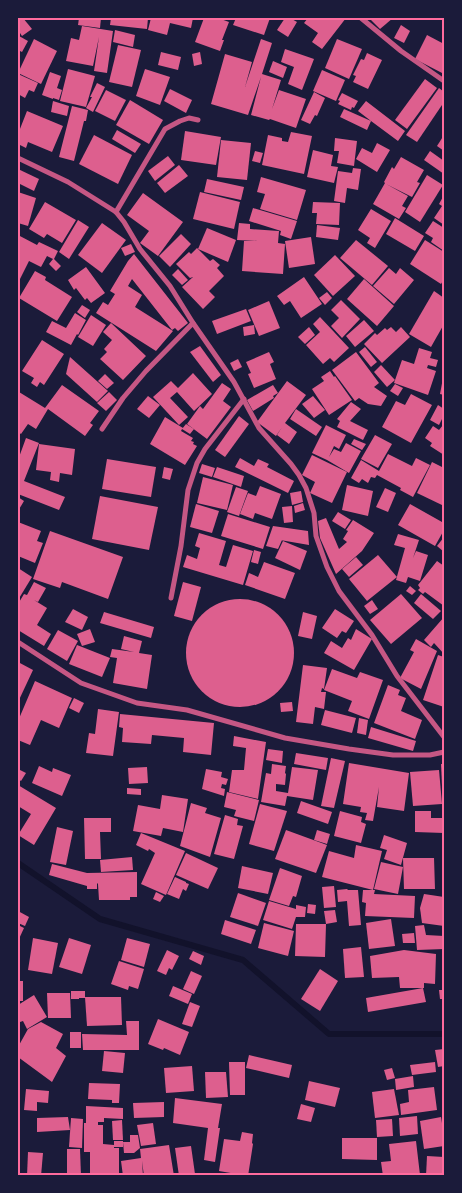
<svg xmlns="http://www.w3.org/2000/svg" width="462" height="1193" font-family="'Noto Sans',sans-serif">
	<rect width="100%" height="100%" fill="#1b1b3a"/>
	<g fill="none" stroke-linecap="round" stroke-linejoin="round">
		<path stroke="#12122b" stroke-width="6" d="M18 863 100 919 243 960 329 1034H444"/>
	</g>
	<g fill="#dd5f8e">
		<path d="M18 18H23L32 29 22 36 18 30Z"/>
		<path d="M79 18H101L100 28 78 25Z"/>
		<path d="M111 18H148L147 29 110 25Z"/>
		<path d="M151 18H193L191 28 170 23 167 35 148 30Z"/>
		<path d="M204 18H218L229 22 222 40H224L220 51 195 42Z"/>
		<path d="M236 18H270L264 35 233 25Z"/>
		<path d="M285 18H290L297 22 288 37 277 30Z"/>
		<path d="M308 18H346L322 49 312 42 318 33 304 23Z"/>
		<path d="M369 18H393L380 29Z"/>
		<path d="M401 25 410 31 404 43 394 38Z"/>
		<path d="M82 26 113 31 107 73 94 71 99 37 93 66 66 61 71 38 79 40Z"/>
		<path d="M115 30 135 35 133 47 113 42Z"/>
		<path d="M427 35 444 44V74L415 59Z"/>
		<path d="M19 36 28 41 22 52 18 50V39Z"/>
		<path d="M34 39 57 51 41 84 18 73Z"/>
		<path d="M261 39 272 43 262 74 281 80 272 109 279 90 306 99 296 128 270 119 269 120 251 115 261 77 248 115 211 104 225 54 252 62 245 87Z"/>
		<path d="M337 39 362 49 349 79 325 68Z"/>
		<path d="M118 45 141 50 132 87 109 82Z"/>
		<path d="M285 49 314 59 302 90 288 84 294 67 281 62Z"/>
		<path d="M161 52 181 57 178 70 158 65Z"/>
		<path d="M200 52 202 64 194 66 192 54Z"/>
		<path d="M367 53 382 60 368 89 353 82 356 76 353 75 361 59 364 60Z"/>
		<path d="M273 61 287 67 283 78 269 72Z"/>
		<path d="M68 69 95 76 86 107 60 101Z"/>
		<path d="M145 69 170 77 160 105 136 96Z"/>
		<path d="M322 70 345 80 336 101 313 91Z"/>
		<path d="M50 72 61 76 57 88 62 90 59 100 53 98V99L42 95Z"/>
		<path d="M18 74 38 83 34 92 29 90 25 98 18 94Z"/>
		<path d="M425 79 437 88 407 129 395 120Z"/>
		<path d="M97 83 105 87 93 112 86 108 92 97H90Z"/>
		<path d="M439 88 444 92V102L417 142 406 135Z"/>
		<path d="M170 89 192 100 186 113 164 101Z"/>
		<path d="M106 90 126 100 115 121 95 111Z"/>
		<path d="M314 92 325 98 317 116 315 115 310 124 301 120Z"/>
		<path d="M342 93 358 101 354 108 352 107 351 110 338 104 340 101 338 100Z"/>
		<path d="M130 100 163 120 149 144 116 125Z"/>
		<path d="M53 101 69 106 67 116 51 112Z"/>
		<path d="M366 101 405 131 398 141 371 121 367 130 340 117 344 109 371 121 358 111Z"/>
		<path d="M72 106 88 110 86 121H84L74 161 59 157Z"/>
		<path d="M27 111 63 126 52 152 28 142 26 148 18 144V134Z"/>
		<path d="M117 130 141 144 135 153 112 139Z"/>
		<path d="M185 131 221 137 216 165 181 160Z"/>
		<path d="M291 132 312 136 304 174 262 165 268 135 282 138V141L288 142Z"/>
		<path d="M94 135 132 155 118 184 79 164Z"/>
		<path d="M444 135V151L437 146Z"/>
		<path d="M335 138 357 141 354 166 337 163 339 151H334Z"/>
		<path d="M221 140 251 143 247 180 217 177Z"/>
		<path d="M377 143 390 150 377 172 356 159 362 148 372 153Z"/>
		<path d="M313 150 333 155 331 166 338 167 334 183 307 177Z"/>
		<path d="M255 151 263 153 260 163 252 161Z"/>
		<path d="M430 151 444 161V174L424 160Z"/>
		<path d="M168 156 175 165 155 181 148 171Z"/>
		<path d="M401 157 424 170 417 182 420 183 412 197 386 184 408 196 402 206 406 208 399 219 373 204 385 183 384 182 392 167 394 169Z"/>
		<path d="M179 165 188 176 165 193 157 183Z"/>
		<path d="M353 168 361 169 358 190 347 188 345 203 334 201 338 171 352 173Z"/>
		<path d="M18 169 39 179 34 191 18 183Z"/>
		<path d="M427 175 443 185 420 222 405 212Z"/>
		<path d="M261 177 306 190 297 220 260 209 265 194 257 192Z"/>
		<path d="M207 179 244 187 241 200 204 192Z"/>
		<path d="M18 192 36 198 28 226 18 223Z"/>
		<path d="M200 192 240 202 234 229 193 219Z"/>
		<path d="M143 193 183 222 158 256 140 243 149 231 127 215Z"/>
		<path d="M444 195V225L434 218 442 206 439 204Z"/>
		<path d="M45 202 76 220 62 243 47 234 44 238 29 229Z"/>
		<path d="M313 202 340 203 339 225 316 224 317 213H312Z"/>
		<path d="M253 208 297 221 291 239 280 235 281 231 249 221Z"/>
		<path d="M371 209 391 221 375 248 367 243 370 238 358 230Z"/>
		<path d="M395 218 424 236 415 251 386 234Z"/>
		<path d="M78 220 89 227 69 259 59 252Z"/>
		<path d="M433 221 444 228V251L431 242 433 238 425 233Z"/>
		<path d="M102 223 126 240 102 273 78 255Z"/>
		<path d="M239 223 250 224V229L279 231 278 243 285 244 283 274 242 271 244 241H258L237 240Z"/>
		<path d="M317 225 340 228 338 240 316 237Z"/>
		<path d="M207 228 236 240 228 262 198 249Z"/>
		<path d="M181 234 191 244 170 267 159 256Z"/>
		<path d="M18 235 37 245 39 242 58 251 54 259 61 266 56 271 49 264 53 259 47 256 41 267 29 261 18 283Z"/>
		<path d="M311 237 315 264 289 268 285 241Z"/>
		<path d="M356 240 388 266 372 285 340 258Z"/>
		<path d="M425 240 444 252V279L441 284 410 264Z"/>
		<path d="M131 244 135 252 125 256 121 248Z"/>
		<path d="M197 248 210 261 213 259 220 265 217 268 224 276 209 291 215 297 203 309 182 287 193 277 190 278 176 264 189 252 191 254Z"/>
		<path d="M134 254 188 323 178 331 175 328 172 330 132 279 128 286 142 295 135 307 173 331 156 351 96 313 103 302 108 305 115 294 110 291 128 261Z"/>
		<path d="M335 255 355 276 333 296 314 275Z"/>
		<path d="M86 267 105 293 91 303 87 298 85 300 76 288 74 290 68 280Z"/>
		<path d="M389 268 396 274 400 268 414 280 394 304 373 286Z"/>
		<path d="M178 269 188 280 182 285 172 275Z"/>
		<path d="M35 271 46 277 45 280 72 297 57 321 19 298Z"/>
		<path d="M304 277 322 304 301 318 290 301 284 305 277 296Z"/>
		<path d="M364 279 394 306 377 326 347 299Z"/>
		<path d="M434 291 444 298V324L431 347 409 334Z"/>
		<path d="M327 292 332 298 325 305 319 298Z"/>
		<path d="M341 300 360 319 342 338 331 326 339 318 331 310Z"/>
		<path d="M269 301 280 328 259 336 248 310Z"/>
		<path d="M82 305 90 310 85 318 77 312Z"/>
		<path d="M246 309 251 321 217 334 212 321Z"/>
		<path d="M75 313 86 320 78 335 77 334 71 345 46 332 52 321 66 328Z"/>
		<path d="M91 315 106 325 93 346 78 337Z"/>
		<path d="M320 317 349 348 334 362 330 358 323 364 306 345 320 332 313 324Z"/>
		<path d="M364 320 374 331 355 347 346 336Z"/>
		<path d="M111 323 146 356 123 380 100 359 107 352 104 349 112 340 103 332Z"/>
		<path d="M254 325 255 334 244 336 243 327Z"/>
		<path d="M309 327 315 335 305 344 298 337Z"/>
		<path d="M391 327 396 332 401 327 410 337 382 363 364 344 375 333 377 335 385 328 387 330Z"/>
		<path d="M42 340 64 354 44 385 40 382 37 387 31 383 34 378 22 371Z"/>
		<path d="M200 346 221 375 213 382 190 352Z"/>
		<path d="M365 347 377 362 371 367 359 352Z"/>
		<path d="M419 348 432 352 430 358 438 360 436 367 428 365 427 368 436 371 428 395 394 383 402 360 414 364Z"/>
		<path d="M269 352 274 362 270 364 276 379 254 388 248 374 251 373 246 362Z"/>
		<path d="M356 352 379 383 374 387 387 396 381 406 368 404 359 398 355 401 332 370Z"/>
		<path d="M70 357 108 391 97 402 66 374Z"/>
		<path d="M238 359 242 367 234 371 230 363Z"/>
		<path d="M381 365 395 380 387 387 374 372Z"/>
		<path d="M330 371 334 377 335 376 352 400 329 415 312 389 324 381 321 377Z"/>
		<path d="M193 373 212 394 194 411 177 392 170 398 188 417 179 425 153 397 171 381 178 388Z"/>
		<path d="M444 373V395L440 394Z"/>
		<path d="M105 374 114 383 107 389 98 381Z"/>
		<path d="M287 381 306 395 285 423 297 432 289 444 277 435 282 427 276 436 257 422Z"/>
		<path d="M222 383 231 389 223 401 231 407 207 439 187 424 200 406 203 409Z"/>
		<path d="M395 384 403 388 398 396 390 391Z"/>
		<path d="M62 385 99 411 90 423 93 425 85 436 48 409 36 429 28 424 21 434 18 432V395L19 392 45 408Z"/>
		<path d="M273 385 278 393 273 396 274 398 253 411 247 400Z"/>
		<path d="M109 392 117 400 106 411 97 403Z"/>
		<path d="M411 394 432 405 411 443 382 427 396 401 405 405Z"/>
		<path d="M148 396 160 405 149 418 137 409Z"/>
		<path d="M313 396 325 410 314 418 302 404Z"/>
		<path d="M351 402 361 409 350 421 368 430 363 440 337 427 340 421 337 419Z"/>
		<path d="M438 405 444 409V415L439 425 430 420Z"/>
		<path d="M296 409 322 427 316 436 290 419Z"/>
		<path d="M239 416 249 424 225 457 215 450Z"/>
		<path d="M165 417 183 428 182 429 186 424 194 429 190 434 182 429 181 431 193 438 191 441 194 442 193 444 197 446 185 465 150 444Z"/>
		<path d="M326 425 346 435 339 449 334 446 329 457 334 449 341 452 346 443 361 451 349 473 327 460 312 453Z"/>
		<path d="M443 425 444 426V455L430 446 432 443 425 438 433 426 439 430Z"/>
		<path d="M375 435 392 444 378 468 361 459Z"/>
		<path d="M26 438 39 443 24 481 65 497 59 510 18 494V460Z"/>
		<path d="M354 439 366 444 362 450 351 444Z"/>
		<path d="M39 444 75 449 72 475 60 473 59 482 50 480 51 472 36 470Z"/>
		<path d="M388 454 412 466 416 458 430 465 413 497 400 490 401 488 377 475 375 478 371 477 368 483 362 479 359 483 351 478 361 460 379 471Z"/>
		<path d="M312 455 347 472 332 503 310 493 315 482 302 475Z"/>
		<path d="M240 458 254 466 258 459 269 464 267 467 294 481 288 493 235 467Z"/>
		<path d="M107 459 156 467 151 497 102 489Z"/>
		<path d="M432 462 444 468V506L417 493Z"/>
		<path d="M202 464 215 468 212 477 199 473Z"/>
		<path d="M164 467 173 469 170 480 162 478Z"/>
		<path d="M217 467 244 476 241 487 213 477Z"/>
		<path d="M203 477 233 485 227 510 197 503Z"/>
		<path d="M347 485 373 491 368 516 342 510Z"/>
		<path d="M260 486 281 494 272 519 255 513 253 519 240 514 248 493 256 496Z"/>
		<path d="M236 487 248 491 239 516 227 512Z"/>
		<path d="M385 488 396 493 388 512 376 507Z"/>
		<path d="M301 491 303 502 292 505 290 493Z"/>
		<path d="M100 496 158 507 149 550 92 539Z"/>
		<path d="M18 497 24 501 18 511Z"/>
		<path d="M303 503 305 510 295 513 294 506Z"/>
		<path d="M196 504 219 511 212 533 190 527Z"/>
		<path d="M410 504 442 522 443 519H444V530L435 546 398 525Z"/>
		<path d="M292 506 293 522 284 523 282 507Z"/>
		<path d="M338 512 351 520 345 529 332 521Z"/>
		<path d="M228 514 270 527 263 549 221 536Z"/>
		<path d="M326 518 339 549 347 542 343 539 348 531 346 530 353 520 374 533 362 551 336 574 320 538 318 521Z"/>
		<path d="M18 522 41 531 37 541 43 543 35 563 18 556Z"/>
		<path d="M273 526 308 531 309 545 280 540H282L278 549 266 546Z"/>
		<path d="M50 531 123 557 108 599 62 582 60 588 33 579Z"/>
		<path d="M199 533 226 541 219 565 226 567 233 545 253 551 243 585 183 567 187 555 197 559 200 548 195 546Z"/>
		<path d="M398 534 419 540 413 558 416 551 428 555 420 581 408 577 406 583 396 580 405 548 394 545Z"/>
		<path d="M444 537V552L437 546Z"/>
		<path d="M283 541 307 551 300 570 275 558Z"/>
		<path d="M254 550 261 552 258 564 251 562Z"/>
		<path d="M378 555 397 577 367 601 349 579Z"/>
		<path d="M356 557 363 565 349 577 342 569Z"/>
		<path d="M437 561 444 566V606L425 592 423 594 418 590 420 588 418 585Z"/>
		<path d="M264 562 295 573 285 599 245 585 249 573 258 577Z"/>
		<path d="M18 568 32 577 18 600Z"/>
		<path d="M34 582 46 588 38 602 34 600 47 608 37 625 51 634 44 646 18 630V604L24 594 27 595Z"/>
		<path d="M183 582 201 587 192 621 174 616Z"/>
		<path d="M410 586 416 591 412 595 406 591Z"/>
		<path d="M401 594 422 618 391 644 370 620Z"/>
		<path d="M421 594 441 611 433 619 414 603Z"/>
		<circle cx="240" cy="653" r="54"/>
		<path d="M372 600 378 609 370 614 364 606Z"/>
		<path d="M73 609 88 617 82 630 65 622Z"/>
		<path d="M335 609 354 621 346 633 342 631 337 638 322 628Z"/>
		<path d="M104 612 154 627 151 638 100 623Z"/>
		<path d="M303 612 317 616 312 639 298 636Z"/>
		<path d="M444 617V654L434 643 431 647 424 640Z"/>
		<path d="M90 629 95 642 82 646 77 634Z"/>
		<path d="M356 629 372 639 354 670 324 653 331 641 342 648 348 638 351 640Z"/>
		<path d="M58 630 78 641 67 661 47 649Z"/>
		<path d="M124 636 142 641 139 653 152 655 147 689 113 683 117 658 110 657 112 649 134 652 121 649Z"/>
		<path d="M416 639 437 651 421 689 400 678 414 652 410 650Z"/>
		<path d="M77 645 110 658 102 677 69 664Z"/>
		<path d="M438 655 444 657V707L423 700Z"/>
		<path d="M18 662 33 670 18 702Z"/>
		<path d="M303 665 327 668 324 689 322 688 321 692H326L324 709 315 707 313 724 296 722Z"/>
		<path d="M332 669 357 678 360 672 383 680 369 719 348 711 352 701 324 690Z"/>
		<path d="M35 681 72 698 59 728 41 720 30 745 18 740V721Z"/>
		<path d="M388 685 400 690 398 695 406 698 401 711 422 720 415 739 374 723Z"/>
		<path d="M74 698 84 703 79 713 69 708Z"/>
		<path d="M292 702 293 711 281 712 280 703Z"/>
		<path d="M98 709 119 712 113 756 86 753 89 733 95 734Z"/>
		<path d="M325 710 356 718 352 733 321 725Z"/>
		<path d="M120 714 214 723 211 755 183 752 184 738 152 735 151 744 122 742 123 728 119 727Z"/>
		<path d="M359 718 368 720 366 735 357 733Z"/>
		<path d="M371 727 416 741 413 751 368 738Z"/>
		<path d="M234 736 266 742 258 799 229 792 232 770H244L246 748 233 746Z"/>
		<path d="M268 749 283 751 282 763 266 760Z"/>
		<path d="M296 753 328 758 326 770 294 764Z"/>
		<path d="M331 758 345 761 334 808 321 806Z"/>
		<path d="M349 763 409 773 404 811 377 807 379 787 373 821 365 820 367 813 360 812 361 807 343 804Z"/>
		<path d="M272 764 286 766 285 773 286 774 285 785 276 784V791L288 793 292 767 318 770 313 800 287 796 285 806 261 802 266 773 271 774Z"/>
		<path d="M441 764H444V807H443Z"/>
		<path d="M39 766 52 772 53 768 71 775 62 796 32 783Z"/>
		<path d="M147 767 148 783 129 784 128 768Z"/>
		<path d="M18 769 26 773 21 781 18 779Z"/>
		<path d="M206 769 222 772 221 777 228 779 226 785 222 784 221 788 225 789 224 796 202 789Z"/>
		<path d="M439 770 442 804 413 806 410 772Z"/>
		<path d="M18 785 56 808 34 845 18 835 31 814 18 806Z"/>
		<path d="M127 788 141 789V795L127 794Z"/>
		<path d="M227 792 259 800 254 821 234 816 236 810 224 807Z"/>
		<path d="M162 795 188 799 183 832 163 828 161 836 133 831 138 805 160 809Z"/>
		<path d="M301 801 332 812 328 824 297 813Z"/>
		<path d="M191 803 207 808 205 813 221 818 210 857 180 846Z"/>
		<path d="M260 804 287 811 274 851 249 844Z"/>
		<path d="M340 811 362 817 361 822 366 824 361 843 334 836Z"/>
		<path d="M415 811H431V818H444V833L415 832Z"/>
		<path d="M225 815 238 819 237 825 243 826 234 859 214 854Z"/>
		<path d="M84 818H111V832H100L101 859H85Z"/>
		<path d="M57 827 73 831 66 865 50 862Z"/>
		<path d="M286 830 327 845 316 873 275 859Z"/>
		<path d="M317 830 330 834 327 844 314 840Z"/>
		<path d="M141 833 185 851 166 895 141 884 155 853 149 849 148 851 136 845Z"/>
		<path d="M384 835 407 843 401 865 384 859 387 850 380 848Z"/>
		<path d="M356 845 382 851 373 890 322 877 329 851 354 858Z"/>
		<path d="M186 853 218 868 208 889 176 875Z"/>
		<path d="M132 857 133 870 101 872 100 860Z"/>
		<path d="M403 858H434L435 889H404Z"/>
		<path d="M381 862 403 867 398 894 374 889Z"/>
		<path d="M52 864 87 873 137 872V897H130V900H99L98 884 97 883V889H87V886L49 875Z"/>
		<path d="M242 866 273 873 268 894 238 888Z"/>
		<path d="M280 868 302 876 296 897 293 896 289 906 269 900Z"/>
		<path d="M175 877 186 882V883L189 884 186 891 183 889 179 899 167 894Z"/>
		<path d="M334 886 336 907 324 908 322 887Z"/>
		<path d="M347 889 348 890H358L361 925 349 926 347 901 338 902 337 890Z"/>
		<path d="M363 890H375L374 894 415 896 414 918 365 916 366 903 362 902Z"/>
		<path d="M156 892 164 896 160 902 153 899Z"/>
		<path d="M238 893 266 903 258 926 230 917Z"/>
		<path d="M424 894 444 897V926L422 923 420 908Z"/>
		<path d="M269 901 296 909V905L306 907 305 917H296L292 929 263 920Z"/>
		<path d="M308 904 316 905 315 914 307 913Z"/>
		<path d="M335 910 337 922 326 924 324 911Z"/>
		<path d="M18 911 29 917 25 926 18 923Z"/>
		<path d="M391 919 395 946 369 949 366 923Z"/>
		<path d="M225 920 256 930 251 944 221 934Z"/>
		<path d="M264 923 294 931 288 956 258 948Z"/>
		<path d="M296 924H326L325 957 295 956Z"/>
		<path d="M18 925 24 928 18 941Z"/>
		<path d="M424 925 426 935 444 936V949L417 950 415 926Z"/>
		<path d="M414 933 415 943H403L402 934Z"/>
		<path d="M33 938 58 943 52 974 28 970Z"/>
		<path d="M69 938 91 945 82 974 59 967Z"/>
		<path d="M127 938 150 944 144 967 121 960Z"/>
		<path d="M361 947 364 977 345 978 343 949Z"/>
		<path d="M167 950 179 956 172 970 169 968 166 975 157 971Z"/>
		<path d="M404 950 436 954 435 984 424 983V988H400L399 977 372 978 370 956Z"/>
		<path d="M193 951 204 956 201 965 189 959Z"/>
		<path d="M119 961 144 969 138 989 129 986 128 990 111 984Z"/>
		<path d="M320 969 338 981 320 1011 301 999Z"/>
		<path d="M191 971 202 976 194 994 183 989Z"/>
		<rect x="18" y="981" width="5" height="20"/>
		<path d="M173 986 192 994 188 1004 169 996Z"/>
		<path d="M423 988 426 1002 368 1012 366 998Z"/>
		<path d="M439 990H444V999H440Z"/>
		<path d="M71 991H85V998H79V999H71Z"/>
		<path d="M47 993H70L71 1018H48Z"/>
		<path d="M34 995 47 1017 27 1029 23 1021 20 1022 18 1018V1005Z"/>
		<path d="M85 997H121L122 1025 87 1026Z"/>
		<path d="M190 1002 200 1006 192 1027 182 1024Z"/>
		<path d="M158 1019 189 1032 180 1055 164 1048 163 1050 148 1044Z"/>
		<path d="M126 1021H139V1050H83L82 1034 127 1035Z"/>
		<path d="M41 1022 63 1034 56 1048 66 1056 52 1082 18 1057V1047L28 1029Z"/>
		<rect x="70" y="1032" width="11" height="16"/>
		<path d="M444 1049V1066L438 1067 435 1050Z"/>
		<path d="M104 1051 125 1053 123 1073 102 1071Z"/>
		<path d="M249 1055 292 1065 289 1078 246 1068Z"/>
		<path d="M229 1062H245V1095H230Z"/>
		<path d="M435 1062 436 1072 412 1075 410 1065Z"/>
		<path d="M192 1066 194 1091 166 1093 164 1068Z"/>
		<path d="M392 1068 395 1078 387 1080 384 1070Z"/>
		<path d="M205 1072H226L228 1097 206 1098Z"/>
		<path d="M413 1076 414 1087 396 1090 395 1079Z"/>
		<path d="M309 1081 340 1088 335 1107 305 1100Z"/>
		<path d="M89 1083 120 1084 119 1103H112V1100L88 1099Z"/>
		<path d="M434 1087 437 1110 401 1115 400 1104 409 1102 408 1090Z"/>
		<path d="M26 1089 49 1091 48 1103 37 1102V1111L24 1110Z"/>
		<path d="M394 1089 399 1115 375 1118 372 1092Z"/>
		<path d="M175 1098 222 1104 218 1128H220L215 1162 204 1160 208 1128 173 1123Z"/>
		<path d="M164 1102V1117L134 1118 133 1103Z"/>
		<path d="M301 1104 315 1108 311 1122 297 1119Z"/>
		<path d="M86 1106 123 1108V1119L104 1118V1122H98V1125H103V1144L114 1145V1141H123V1147H114V1148H119V1176H90V1152H84V1123H86Z"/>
		<path d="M417 1116 418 1134 400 1136 399 1118Z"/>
		<path d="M68 1117 70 1130 37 1132V1118Z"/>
		<path d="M441 1117 444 1136V1146L424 1149 420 1121Z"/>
		<path d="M71 1118 83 1119 82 1148 69 1147Z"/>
		<path d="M392 1119 393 1136 377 1137 376 1120Z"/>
		<path d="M122 1120 123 1140H113L112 1121Z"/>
		<path d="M153 1123 156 1144 141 1146 137 1125Z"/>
		<path d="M242 1132 253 1134 252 1143 253 1144 248 1176 219 1171 224 1139 240 1141Z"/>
		<path d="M130 1135H138L140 1148 134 1153H124L123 1142H130Z"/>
		<path d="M342 1138H377V1160L342 1159Z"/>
		<path d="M416 1141 420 1175 383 1176 381 1162 391 1161 389 1144Z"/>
		<path d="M169 1145 174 1176H144L142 1161 143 1176H123L121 1161 141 1158 140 1149Z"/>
		<path d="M191 1146 195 1174 179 1176 175 1148Z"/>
		<path d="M67 1149H80L81 1176H67Z"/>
		<path d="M28 1152 43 1153 41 1176H27Z"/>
		<path d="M427 1156 444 1157V1176H426Z"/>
	</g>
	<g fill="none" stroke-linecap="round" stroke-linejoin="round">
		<g stroke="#c65784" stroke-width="5">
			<path d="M361 18 401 51 444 81"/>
			<path d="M18 158 68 182 116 212 124 222 140 249 170 286 193 323 234 382 259 428 291 464 299 475 306 488 314 513 316 536 327 567 339 591 372 635 397 676 444 737"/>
			<path d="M116 212 165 129 180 121 189 118 198 120"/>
			<path d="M102 429 123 398 146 371 193 323"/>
			<path d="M171 598 181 546 188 490 197 463 205 449 244 399"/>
			<path d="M18 642 81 683 137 703 187 710 285 738 349 749 393 755H430L444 752"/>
		</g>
	</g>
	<rect width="462" height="1193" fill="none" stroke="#1b1b3a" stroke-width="38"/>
	<rect x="19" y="19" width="424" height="1155" fill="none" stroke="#ff6b9d" stroke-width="2"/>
</svg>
